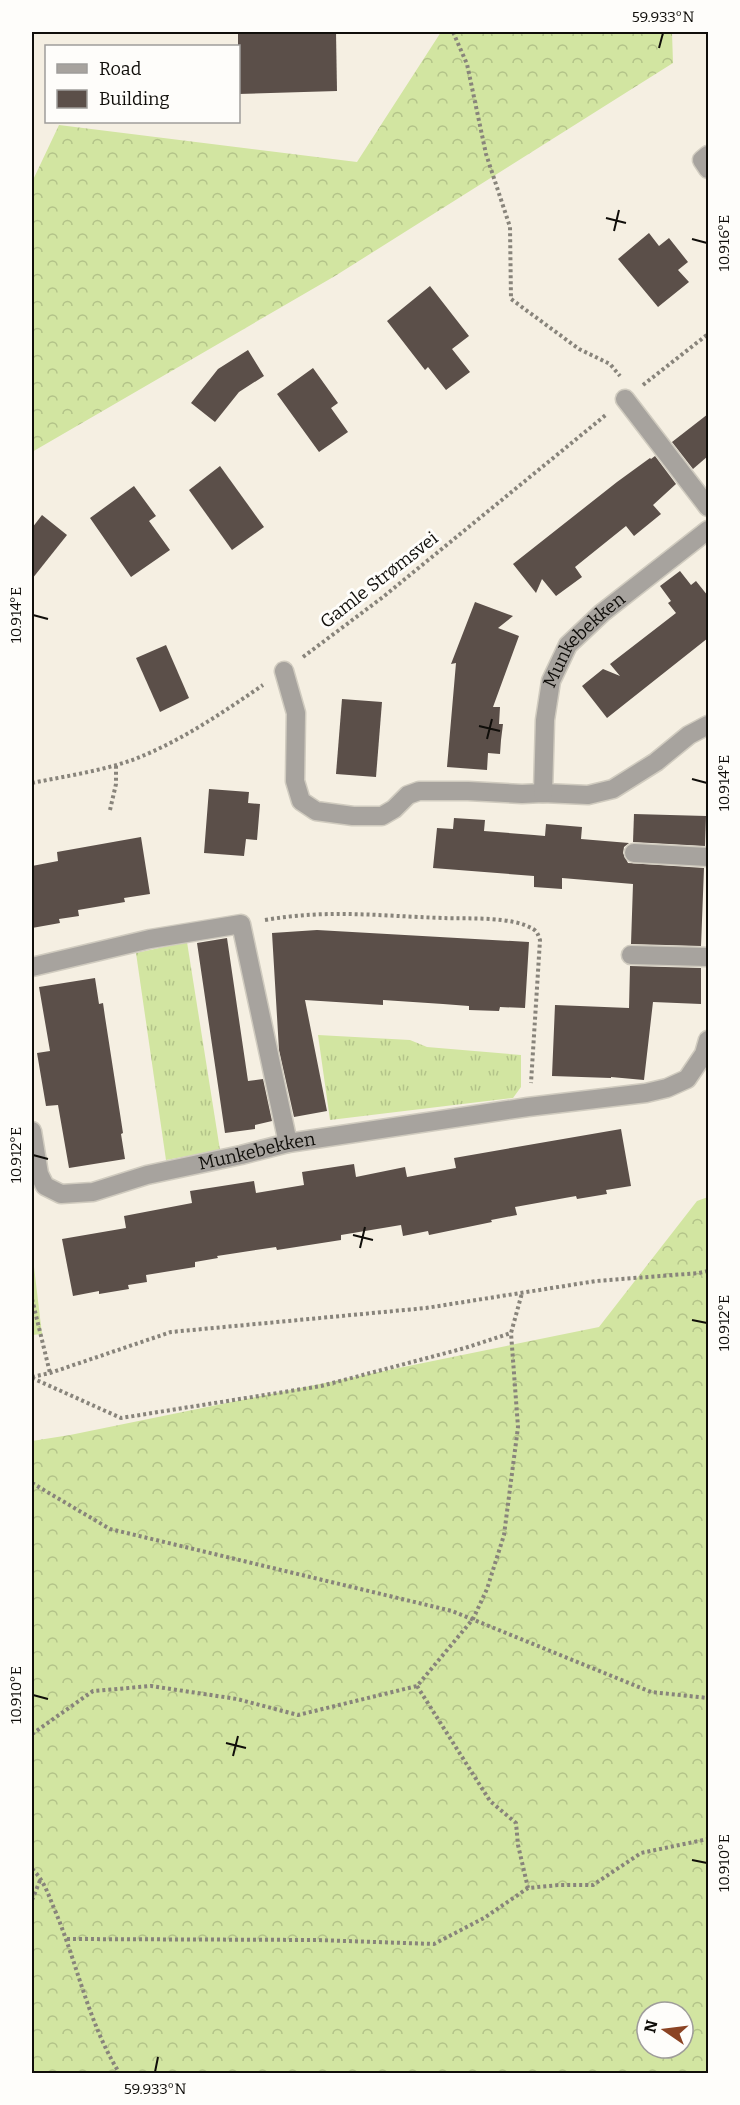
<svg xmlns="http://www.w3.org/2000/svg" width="740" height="2105" font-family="Bitter,serif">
	<defs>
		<pattern id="grass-tufts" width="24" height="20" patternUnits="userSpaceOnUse" patternTransform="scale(1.5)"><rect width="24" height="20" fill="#d2e5a1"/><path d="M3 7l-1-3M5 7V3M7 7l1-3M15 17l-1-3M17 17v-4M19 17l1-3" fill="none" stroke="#b3c389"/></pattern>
		<pattern id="forest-crowns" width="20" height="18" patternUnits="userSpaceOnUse" patternTransform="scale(1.5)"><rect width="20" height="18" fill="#d2e5a1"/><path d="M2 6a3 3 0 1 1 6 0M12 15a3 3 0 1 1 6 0" fill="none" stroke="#b3c389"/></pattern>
	</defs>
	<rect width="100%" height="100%" fill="#f5efe2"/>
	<g fill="url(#grass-tufts)">
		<path d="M187 942 220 1150 166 1160 136 953Z"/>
		<path d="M318 1035 410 1040 427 1047 521 1055V1087L513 1098 330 1120Z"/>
		<path d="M32 1250 42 1334 32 1335Z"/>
	</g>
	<g fill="url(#forest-crowns)" fill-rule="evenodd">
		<path d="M441 32H672L673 63 335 276 32 452V182L59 125 357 162Z"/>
		<path d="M708 1197V2073H32V1441L70 1435 599 1327 697 1201ZM647 2012H683V2048H647Z"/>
	</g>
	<g fill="#5b4f49">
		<path d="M238 32H336L337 91 238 94Z"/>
		<path d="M649 233 659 246 669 238 688 262 678 270 689 282 658 307 618 259Z"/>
		<path d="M430 286 469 336 452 349 470 372 446 390 428 367 425 370 387 321Z"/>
		<path d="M248 350 264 376 239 392 215 422 191 403 218 369Z"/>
		<path d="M313 368 338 403 331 408 348 432 319 452 277 394Z"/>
		<path d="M708 414V456L693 469 672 442Z"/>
		<path d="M655 456 676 484 653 505 661 514 634 536 626 526 575 567 582 577 556 596 542 579 536 593 513 564 617 482 650 458 651 459Z"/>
		<path d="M220 466 264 527 232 550 189 490Z"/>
		<path d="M134 486 156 516 149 521 170 550 131 577 90 518Z"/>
		<path d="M42 515 67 535 32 579V528Z"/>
		<path d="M680 571 691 585 696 581 708 596V638L607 718 582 686 603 669 620 676 610 664 676 613 668 603 671 601 660 586Z"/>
		<path d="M475 602 513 616 498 628 519 636 493 707H500L499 724H503L501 740 500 754 488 753 487 770 447 767 456 663 451 664Z"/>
		<path d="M166 645 189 698 160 712 136 658Z"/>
		<path d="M342 699 382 702 376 777 336 774Z"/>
		<path d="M209 789 249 792 248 803 260 804 257 840 246 839 244 856 204 853Z"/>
		<path d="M634 814 706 816 705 846 633 842Z"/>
		<path d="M454 818 485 820 484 831 534 835 545 836 546 824 582 827 581 839 629 843 624 847 623 853 628 863 704 868 701 946 631 944 633 884 562 878V889L534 887V876L433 868 437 828 453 829Z"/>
		<path d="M141 837 150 894 124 898 125 902 78 910 79 916 59 919 60 923 32 928V866L58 861 57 852Z"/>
		<path d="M317 930 529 942 525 1008 500 1007 499 1011 469 1010V1006L443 1004 383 1000V1005L305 1000 327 1111 294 1117 279 1050 272 933Z"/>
		<path d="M227 938 248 1081 263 1079 272 1121 255 1125V1129L225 1133 197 943Z"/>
		<path d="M630 966 701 968V1004L653 1002 644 1080 611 1077V1078L552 1076 555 1005 629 1008Z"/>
		<path d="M95 978 99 1004 103 1003 105 1017 123 1133 121 1134 125 1159 69 1168 58 1105 46 1106 37 1053 50 1051 39 987Z"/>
		<path d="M621 1129 631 1186 606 1190 607 1194 577 1199 576 1196 515 1207 517 1215 491 1220 492 1222 429 1235 428 1231 403 1236 401 1225 341 1235V1240L277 1250 276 1247 217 1256 218 1258 195 1262V1267L146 1275 147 1282 128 1285 129 1289 99 1294V1291L73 1296 62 1239 126 1228 124 1216 192 1203 190 1191 254 1181 256 1193 304 1185 302 1172 354 1164 356 1177 405 1167 407 1177 456 1168 454 1158Z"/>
	</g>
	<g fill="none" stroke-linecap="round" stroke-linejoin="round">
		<g stroke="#d0cbbf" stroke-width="21">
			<g id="minor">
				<path d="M708 155 702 160 708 169"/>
				<path d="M625 399 708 507"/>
				<path d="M284 671 296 713 295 781 301 801 316 811 353 816H382L394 809 408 795 419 791H468L522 794 543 793 588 795 613 789 656 762 689 735 708 725"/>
				<path id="s1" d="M543 793 545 720 551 681 568 645 602 613 708 530"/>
				<path d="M634 853 708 857"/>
				<path d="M631 955 708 957"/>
				<path d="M32 967 150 939 241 924 288 1143"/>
				<path id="s2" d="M32 1131 39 1174 45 1186 61 1194 93 1192 147 1175 241 1155 288 1143 528 1107 646 1093 667 1088 687 1079 704 1054 708 1040"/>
			</g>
		</g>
		<g stroke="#88847b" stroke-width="4" stroke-dasharray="3 3" stroke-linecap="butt">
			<path d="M453 32 467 64 486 154 510 227 511 299 579 349 610 364 620 376"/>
			<path d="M643 385 708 334"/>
			<path d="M303 657 383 597 607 414"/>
			<path d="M32 783C66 776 102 771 135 759 181 741 222 713 263 685"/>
			<path d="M110 810 116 784V764"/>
			<path d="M265 920C329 909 379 916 443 918 468 919 512 916 533 929 538 932 538 935 540 940L531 1083"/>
			<path d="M32 1299 50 1373"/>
			<path d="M32 1377 50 1373 171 1332 426 1308 596 1281 699 1273 708 1271"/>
			<path d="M32 1378 121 1418 321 1386 465 1348 511 1333 522 1293"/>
			<path d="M32 1483 110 1529 452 1611 651 1692 708 1698"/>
			<path d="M417 1686 490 1801 516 1823 518 1845 528 1888"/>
			<path d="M32 1734 93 1691 151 1686 237 1699 298 1715 417 1686 473 1619 487 1589 504 1535 518 1427 511 1333"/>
			<path d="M32 1869C45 1881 49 1897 56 1913 78 1966 89 2025 120 2074"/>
			<path d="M32 1900 41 1878"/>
			<path d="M67 1939 317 1940 434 1944 484 1918 528 1888 559 1885H593L641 1853 708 1839"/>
		</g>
		<use href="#minor" stroke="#a7a39e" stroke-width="18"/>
	</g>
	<path fill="none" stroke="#100e0a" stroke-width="2" d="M659 48 663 33M606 218 626 223M614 231 619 210M692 239 707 243M33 615 48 619M479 726 500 731M487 739 492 719M692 779 707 783M33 1155 48 1159M353 1235 373 1240M360 1248 365 1227M692 1320 707 1323M33 1695 48 1699M226 1743 246 1748M233 1756 238 1736M692 1860 707 1863M155 2072 158 2057"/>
	<g text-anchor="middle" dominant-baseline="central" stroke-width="6" stroke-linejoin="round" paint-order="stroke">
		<g font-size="18" fill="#100e0a" stroke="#fefdfa">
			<text transform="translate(379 580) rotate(-38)">Gamle Strømsvei</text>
			<text stroke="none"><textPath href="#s1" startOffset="166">Munkebekken</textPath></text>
			<text stroke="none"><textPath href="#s2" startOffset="276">Munkebekken</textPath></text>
		</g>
	</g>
	<rect width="740" height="2105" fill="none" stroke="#fefdfa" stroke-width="66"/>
	<rect x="45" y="45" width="195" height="78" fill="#fefdfa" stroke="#9f9d9a" stroke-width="1.5"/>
	<rect x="57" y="64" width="30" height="9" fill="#a7a39e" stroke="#9f9d9a" stroke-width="1.5"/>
	<text x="99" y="75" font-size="18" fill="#100e0a">Road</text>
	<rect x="57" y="90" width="30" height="18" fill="#5b4f49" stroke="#9f9d9a" stroke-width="1.5"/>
	<text x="99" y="105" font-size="18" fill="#100e0a">Building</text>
	<g transform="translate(665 2030) rotate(284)"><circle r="28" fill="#fefdfa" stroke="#9f9d9a" stroke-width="1.5"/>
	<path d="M0-4.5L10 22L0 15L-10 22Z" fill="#8b4323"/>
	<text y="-9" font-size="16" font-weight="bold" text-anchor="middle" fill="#100e0a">N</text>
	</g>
	<rect x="33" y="33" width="674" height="2039" fill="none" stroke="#100e0a" stroke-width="2"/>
	<g font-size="15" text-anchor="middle" fill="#100e0a">
		<text x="663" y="22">59.933°N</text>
		<text transform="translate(724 243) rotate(-90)" y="5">10.916°E</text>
		<text transform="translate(16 615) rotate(-90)" y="5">10.914°E</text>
		<text transform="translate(724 783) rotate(-90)" y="5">10.914°E</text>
		<text transform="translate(16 1155) rotate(-90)" y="5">10.912°E</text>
		<text transform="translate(724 1323) rotate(-90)" y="5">10.912°E</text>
		<text transform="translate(16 1695) rotate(-90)" y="5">10.910°E</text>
		<text transform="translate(724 1863) rotate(-90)" y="5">10.910°E</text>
		<text x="155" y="2094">59.933°N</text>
	</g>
</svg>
